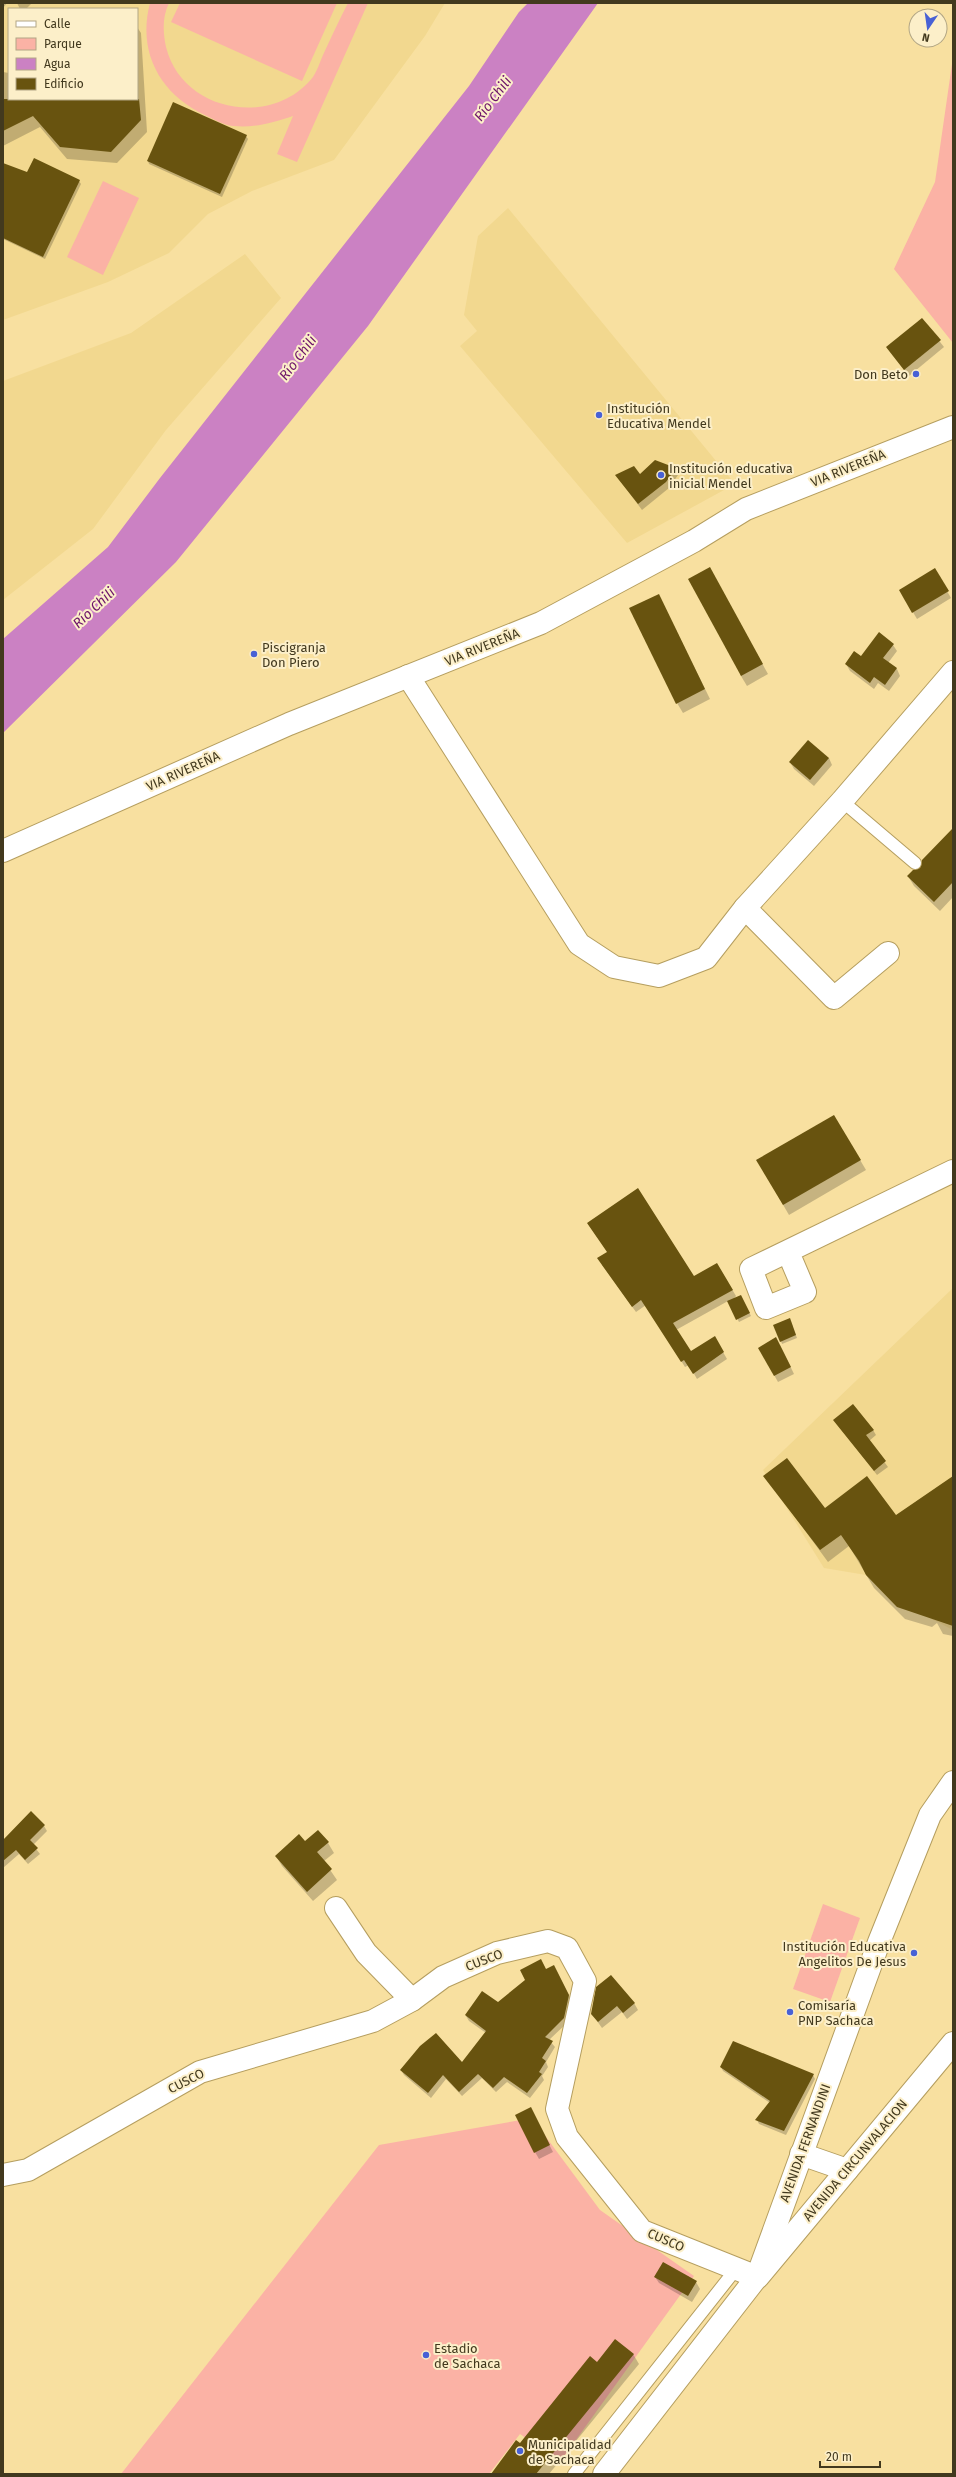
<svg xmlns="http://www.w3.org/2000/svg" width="956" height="2477" font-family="'Fira Sans',sans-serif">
	<rect width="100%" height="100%" fill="#f8e0a0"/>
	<g fill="#f2d88f" fill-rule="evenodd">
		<path d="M3 3H445L425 36 334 160 252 191 208 214 169 253 108 282 3 320ZM9 9H137V99H9Z"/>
		<path d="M508 208 735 484 627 543 460 346 477 331 464 315 478 236Z"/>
		<path d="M245 254 281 298 166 430 93 529 3 600V381L131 333Z"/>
		<path d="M952 1289 953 1290V1630L924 1615 897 1607 866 1575 824 1568 763 1470Z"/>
	</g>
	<g fill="#fbb2a5">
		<path d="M150 3H169C162 17 163 33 166 47 182 112 272 129 313 77 317 71 320 62 323 55 331 38 339 20 348 3H368L297 162 277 154 293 116C272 123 255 128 233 126 224 125 213 119 205 115 160 94 137 52 150 3Z"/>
		<path d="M180 3H337L302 81 171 22Z"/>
		<path d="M953 57V343L894 269 935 182Z"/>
		<path d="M103 181 139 198 103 275 67 257Z"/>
		<path d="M823 1904 860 1918 830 2002 793 1989Z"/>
		<path d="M532 2118 600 2210 694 2276 560 2462 520 2434 489 2474H121L379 2145Z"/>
	</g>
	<path fill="#cb81c3" d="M528 3H598L368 326 176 562 3 733V639L108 547 160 478 469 86 519 12Z"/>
	<g fill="#0003">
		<path d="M3 3H7L3 8Z"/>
		<path d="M17 3H32L26 9H20Z"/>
		<path d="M137 27 141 33 147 132 117 163 67 159 40 127 3 146V72L9 73V99H137Z"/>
		<path d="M246 136 248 139 222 197 149 164 148 161Z"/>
		<path d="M3 164 28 173 79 181 81 184 45 259 3 239Z"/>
		<path d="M922 319 944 347 909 376 887 348Z"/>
		<path d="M675 468 678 475 669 488 642 510 616 475H640Z"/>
		<path d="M935 570 951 598 917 619 900 590Z"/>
		<path d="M715 578 768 674 747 686 741 676Z"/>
		<path d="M664 606 710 699 683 713 677 703Z"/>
		<path d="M893 645 897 651 888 663 897 669 900 676 889 691 878 683 874 689 850 671 846 664Z"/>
		<path d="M829 758 832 765 814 786 794 769 790 762Z"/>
		<path d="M953 831V897L940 911 914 886 908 876 921 869Z"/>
		<path d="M834 1116 866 1170 789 1215 757 1160Z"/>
		<path d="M588 1224 694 1277 717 1264 736 1296 733 1300 741 1296 751 1316 739 1322 728 1301 676 1330 691 1352 715 1338 727 1359 697 1379 689 1365 685 1367 646 1305 636 1312 602 1265 608 1252Z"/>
		<path d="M791 1322 797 1338 782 1344 781 1341Z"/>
		<path d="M780 1345 794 1374 778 1382 759 1348Z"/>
		<path d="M838 1425 873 1430 876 1435 869 1441 888 1467 877 1475Z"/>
		<path d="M765 1476 824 1509 896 1516 953 1477V1636L943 1634 937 1623 932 1627 905 1619 874 1588 849 1546 828 1562Z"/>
		<path d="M44 1826 47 1831 33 1845 40 1854 28 1864 19 1854 3 1868V1840Z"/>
		<path d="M305 1843H328L334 1853 324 1861 337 1880 313 1901 282 1866 276 1856Z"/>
		<path d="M546 1971 557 1972 572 2001 567 2023 549 2040 555 2047 546 2062 548 2067 542 2076 544 2080 530 2098 507 2082 496 2092 482 2078 462 2096 446 2079 431 2098 404 2075 401 2070 462 2063 486 2033 469 2021 466 2016 498 2003Z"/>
		<path d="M597 1988 634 2003 638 2010 627 2019 622 2012 602 2028 592 2014Z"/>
		<path d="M721 2067 813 2075 815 2079 786 2135 759 2124 757 2120 770 2103 723 2071Z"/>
		<path d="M534 2115 553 2152 539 2159 535 2152Z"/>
		<path d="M663 2263 696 2282 700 2289 692 2302 659 2283 655 2277Z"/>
		<path d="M633 2354 639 2364 549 2474H492L597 2364Z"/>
	</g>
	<g fill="#68530f">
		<path d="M3 99H139L141 120 111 152 60 147 33 116 3 131Z"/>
		<path d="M173 102 247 135 220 194 147 161Z"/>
		<path d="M34 158 80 180 43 257 3 238V163L27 172Z"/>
		<path d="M922 318 941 340 904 370 886 347Z"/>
		<path d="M655 460 676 468 666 482 638 504 615 475 634 466 640 474Z"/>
		<path d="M710 567 763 664 741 676 688 579Z"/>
		<path d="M935 568 949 591 912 613 899 590Z"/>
		<path d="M659 594 705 689 676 704 629 608Z"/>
		<path d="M879 632 894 644 883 658 897 668 885 685 874 677 870 683 845 664 854 651 861 656Z"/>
		<path d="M808 740 829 758 810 780 789 762Z"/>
		<path d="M953 828V882L934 902 907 876 913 870 920 868 922 860Z"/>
		<path d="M834 1115 861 1160 783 1205 756 1160Z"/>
		<path d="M638 1188 694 1276 717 1263 733 1290 673 1323 691 1351 715 1336 724 1352 693 1374 684 1360 681 1362 641 1300 632 1307 597 1258 607 1252 587 1223Z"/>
		<path d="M741 1295 750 1313 736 1320 727 1301Z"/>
		<path d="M790 1318 796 1335 780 1342 773 1325Z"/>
		<path d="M776 1337 791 1367 774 1376 758 1348Z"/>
		<path d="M853 1404 874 1430 866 1435 886 1461 874 1471 833 1420Z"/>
		<path d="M787 1458 825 1508 867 1476 896 1515 953 1476V1626L897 1607 866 1575 859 1561 841 1535 820 1550 763 1476Z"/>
		<path d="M31 1811 45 1825 30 1840 38 1848 25 1860 16 1850 3 1861V1840Z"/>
		<path d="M318 1830 329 1842 317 1852 332 1869 307 1892 275 1856 299 1834 305 1841Z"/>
		<path d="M541 1959 546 1969 554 1965 569 1995 564 2018 545 2037 553 2041 542 2058 546 2061 539 2072 542 2074 527 2093 504 2077 493 2088 478 2074 459 2092 443 2075 428 2093 400 2070 420 2046 436 2033 462 2062 486 2031 465 2015 482 1991 498 2002 525 1980 520 1970Z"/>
		<path d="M611 1975 635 2003 623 2013 617 2006 598 2022 591 2014 596 1987Z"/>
		<path d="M733 2041 814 2074 784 2131 755 2120 770 2101 720 2067Z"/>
		<path d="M531 2107 550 2145 534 2153 515 2115Z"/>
		<path d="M663 2262 697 2281 688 2296 654 2277Z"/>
		<path d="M615 2339 634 2354 536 2474H491L516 2440 520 2443 590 2356 597 2362Z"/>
	</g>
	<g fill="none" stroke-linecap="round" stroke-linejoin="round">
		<g stroke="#b59e5f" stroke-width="14">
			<g id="service">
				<path d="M842 801 915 863"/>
				<path d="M574 2474 736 2269"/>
			</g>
		</g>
		<g stroke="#b59e5f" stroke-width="24">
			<g id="minor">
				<path d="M408 676 579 944 614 967 659 976 706 958 745 908 842 801 953 672"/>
				<path d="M3 851 289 724 541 623 694 541 746 509 953 427"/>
				<path d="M745 908 834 998 888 953"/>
				<path d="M788 1252 805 1292 766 1308 751 1269 953 1171"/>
				<path d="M336 1908 366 1953 412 2000"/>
				<path d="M3 2175 28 2170 200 2072 373 2021 412 2000 443 1977 497 1953 548 1941 567 1948 585 1981 557 2109 567 2137 642 2231 757 2277"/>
			</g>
		</g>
		<g stroke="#b59e5f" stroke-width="24">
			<path id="tertiary" d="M758 2277 953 2043"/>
		</g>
		<g stroke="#b59e5f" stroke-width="24">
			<g id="primary">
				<path d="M801 2154 847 2170"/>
				<path d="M604 2474 757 2277 879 1942 930 1815 953 1782"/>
			</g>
		</g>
		<use href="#service" stroke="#fff" stroke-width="12"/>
		<use href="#minor" stroke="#fff" stroke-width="22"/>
		<use href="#tertiary" stroke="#fff" stroke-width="22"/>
		<use href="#primary" stroke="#fff" stroke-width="22"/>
	</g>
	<g fill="#4861d5" stroke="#fcefc9" stroke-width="1.5">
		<circle cx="916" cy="374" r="4"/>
		<circle cx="599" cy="415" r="4"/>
		<circle cx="661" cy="475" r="4"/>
		<circle cx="254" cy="654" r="4"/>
		<circle cx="914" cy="1953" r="4"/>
		<circle cx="790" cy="2012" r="4"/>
		<circle cx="426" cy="2355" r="4"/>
		<circle cx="520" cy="2451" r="4"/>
	</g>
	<g text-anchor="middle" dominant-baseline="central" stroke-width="4" stroke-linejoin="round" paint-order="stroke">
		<g font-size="13" fill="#42391e" stroke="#fcefc9" text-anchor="start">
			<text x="908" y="374" text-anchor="end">Don Beto</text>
			<text x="607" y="408">Institución<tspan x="607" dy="15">Educativa Mendel</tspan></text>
			<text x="669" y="468">Institución educativa<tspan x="669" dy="15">inicial Mendel</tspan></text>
			<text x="262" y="647">Piscigranja<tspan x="262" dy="15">Don Piero</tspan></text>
			<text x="906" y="1946" text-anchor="end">Institución Educativa<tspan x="906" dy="15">Angelitos De Jesus</tspan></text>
			<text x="798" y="2005">Comisaría<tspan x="798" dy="15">PNP Sachaca</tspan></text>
			<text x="434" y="2348">Estadio<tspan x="434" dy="15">de Sachaca</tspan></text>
			<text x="528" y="2444">Municipalidad<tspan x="528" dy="15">de Sachaca</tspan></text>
		</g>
		<g font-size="13" fill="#42391e" stroke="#fcefc9">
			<text transform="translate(848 468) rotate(-22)">VIA RIVEREÑA</text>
			<text transform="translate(482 647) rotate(-22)">VIA RIVEREÑA</text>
			<text transform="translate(183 771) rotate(-24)">VIA RIVEREÑA</text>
			<text transform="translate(484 1960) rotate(-21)">CUSCO</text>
			<text transform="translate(186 2081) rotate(-27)">CUSCO</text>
			<text transform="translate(805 2143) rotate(-70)">AVENIDA FERNANDINI</text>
			<text transform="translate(855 2160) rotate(-50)">AVENIDA CIRCUNVALACION</text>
			<text transform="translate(666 2240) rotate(23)">CUSCO</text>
		</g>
		<g font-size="14" font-style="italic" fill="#6d1469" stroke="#fcefc9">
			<text transform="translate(493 99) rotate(-53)">Río Chili</text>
			<text transform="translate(298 358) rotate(-53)">Río Chili</text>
			<text transform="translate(94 608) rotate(-43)">Río Chili</text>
		</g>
	</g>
	<rect width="956" height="2477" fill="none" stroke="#42391e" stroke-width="8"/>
	<rect x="8" y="8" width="130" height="92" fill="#fcefc9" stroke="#b2a685"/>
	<rect x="16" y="21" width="20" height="6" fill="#ffffff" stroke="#b2a685"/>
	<text x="44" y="28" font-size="12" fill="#42391e">Calle</text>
	<rect x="16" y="38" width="20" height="12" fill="#fbb2a5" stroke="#b2a685"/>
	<text x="44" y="48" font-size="12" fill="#42391e">Parque</text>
	<rect x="16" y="58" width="20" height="12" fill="#cb81c3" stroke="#b2a685"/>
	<text x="44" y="68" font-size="12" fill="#42391e">Agua</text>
	<rect x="16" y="78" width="20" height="12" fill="#68530f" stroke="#b2a685"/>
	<text x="44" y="88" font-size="12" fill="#42391e">Edificio</text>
	<g transform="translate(928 28) rotate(193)"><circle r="19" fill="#fcefc9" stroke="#b2a685"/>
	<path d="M0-3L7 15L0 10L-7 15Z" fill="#4861d5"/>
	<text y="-6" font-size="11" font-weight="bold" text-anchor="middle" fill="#42391e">N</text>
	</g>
	<path d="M820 2461v6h60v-6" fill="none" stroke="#42391e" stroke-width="2"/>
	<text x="826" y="2461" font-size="12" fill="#42391e" stroke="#fcefc9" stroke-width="3" paint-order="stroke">20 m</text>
</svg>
